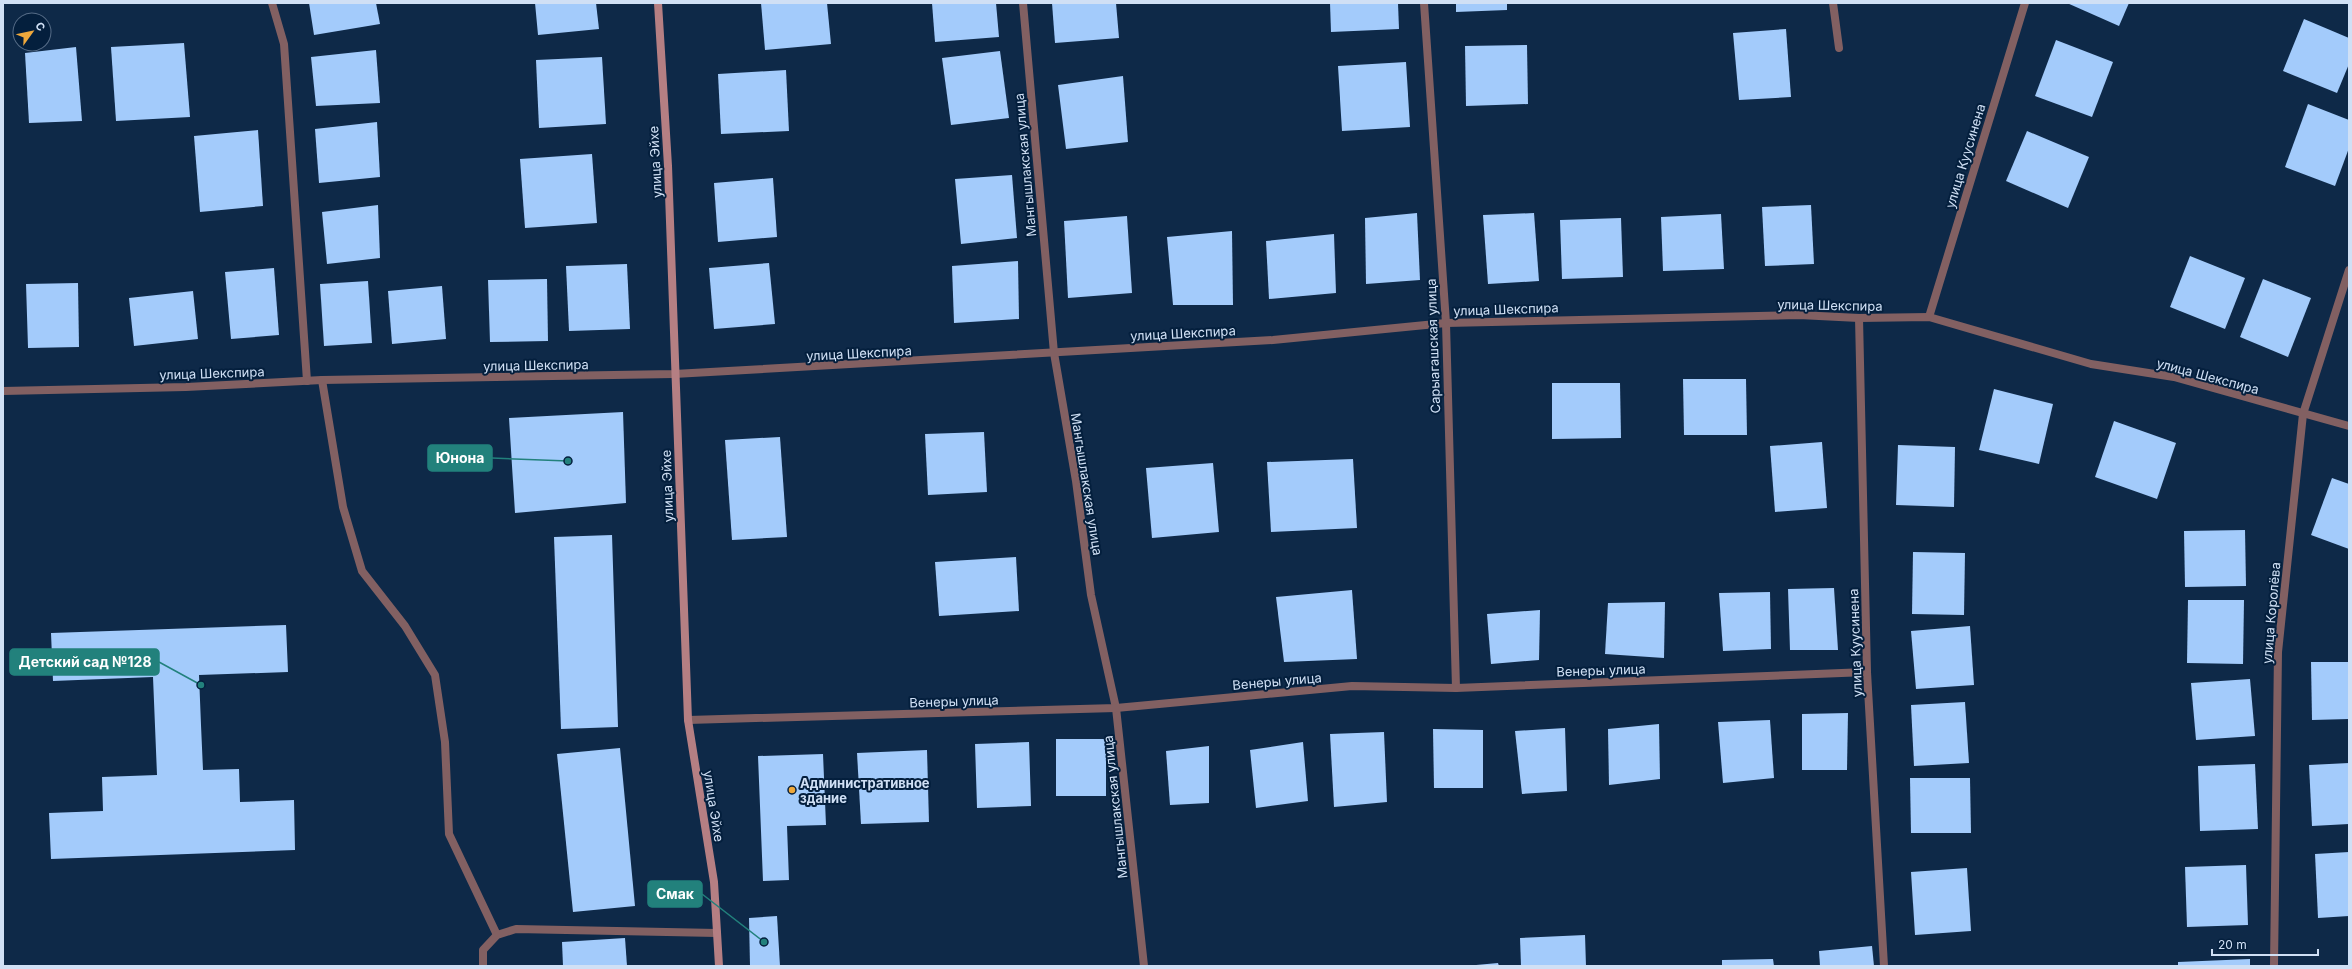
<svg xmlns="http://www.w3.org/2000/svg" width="2352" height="969" font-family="Inter,sans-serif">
	<rect width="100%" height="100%" fill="#0e2948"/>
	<g fill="#a3cbfb">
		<path d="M309 3H376L380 24 314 35Z"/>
		<path d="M535 3H596L599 29 538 35Z"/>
		<path d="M761 3H827L831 44 765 50Z"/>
		<path d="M932 3H996L999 37 935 42Z"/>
		<path d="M1052 3H1116L1119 38 1055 43Z"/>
		<path d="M1330 3H1398L1399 29 1331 32Z"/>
		<path d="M1456 3H1507V10L1456 12Z"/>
		<path d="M2067 3H2129L2119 26Z"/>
		<path d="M2304 19 2349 38V64L2337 93 2283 71Z"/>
		<path d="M1786 29 1791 97 1739 100 1733 33Z"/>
		<path d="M2056 40 2113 62 2092 117 2035 96Z"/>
		<path d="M184 43 190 117 116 121 111 47Z"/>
		<path d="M1527 45 1528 104 1466 106 1465 46Z"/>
		<path d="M76 47 82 121 29 123 25 53Z"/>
		<path d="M376 50 380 103 316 106 311 57Z"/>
		<path d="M1000 51 1009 118 951 125 942 58Z"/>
		<path d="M602 57 606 124 539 128 536 60Z"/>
		<path d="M1406 62 1410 127 1342 131 1338 66Z"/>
		<path d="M786 70 789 131 721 134 718 74Z"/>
		<path d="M1123 76 1128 142 1066 149 1058 85Z"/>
		<path d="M2308 104 2349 120V148L2335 186 2285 167Z"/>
		<path d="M377 122 380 177 319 183 315 129Z"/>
		<path d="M258 130 263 206 200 212 194 136Z"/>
		<path d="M2027 131 2089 157 2068 208 2006 181Z"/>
		<path d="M592 154 597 223 525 228 520 159Z"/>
		<path d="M1012 175 1017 238 961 244 955 179Z"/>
		<path d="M773 178 777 237 718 242 714 183Z"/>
		<path d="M378 205 380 258 327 264 322 212Z"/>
		<path d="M1811 205 1814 264 1765 266 1762 207Z"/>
		<path d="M1417 213 1420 280 1366 284 1365 218Z"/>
		<path d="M1534 213 1539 281 1488 284 1483 215Z"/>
		<path d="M1721 214 1724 269 1663 271 1661 217Z"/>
		<path d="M1127 216 1132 293 1068 298 1064 221Z"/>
		<path d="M1621 218 1623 277 1562 279 1560 220Z"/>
		<path d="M1232 231 1233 305H1173L1167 237Z"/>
		<path d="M1334 234 1336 293 1269 299 1266 241Z"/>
		<path d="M2190 256 2245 278 2225 329 2170 307Z"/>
		<path d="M1018 261 1019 319 954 323 952 266Z"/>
		<path d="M769 263 775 324 714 329 709 268Z"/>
		<path d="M627 264 630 329 569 331 566 266Z"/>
		<path d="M274 268 279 335 231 339 225 272Z"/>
		<path d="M547 279 548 341 490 342 488 280Z"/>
		<path d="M2263 279 2311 298 2288 357 2240 337Z"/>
		<path d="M368 281 372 343 324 346 320 284Z"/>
		<path d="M78 283 79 347 28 348 26 284Z"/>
		<path d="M442 286 446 339 392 344 388 291Z"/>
		<path d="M193 291 198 339 134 346 129 298Z"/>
		<path d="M1683 379H1746L1747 435H1684Z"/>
		<path d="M1552 383H1620L1621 438 1552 439Z"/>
		<path d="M1994 389 2053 404 2039 464 1979 450Z"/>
		<path d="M623 412 626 503 515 513 509 418Z"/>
		<path d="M2114 421 2176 443 2157 499 2095 477Z"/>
		<path d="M984 432 987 492 928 495 925 434Z"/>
		<path d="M780 437 787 537 732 540 725 440Z"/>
		<path d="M1822 442 1827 508 1775 512 1770 446Z"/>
		<path d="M1898 445 1955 447 1954 507 1896 505Z"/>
		<path d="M1353 459 1357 528 1271 532 1267 462Z"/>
		<path d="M1213 463 1219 532 1152 538 1146 468Z"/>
		<path d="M2332 478 2349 484V549L2311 535Z"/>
		<path d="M2245 530 2246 586 2185 587 2184 531Z"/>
		<path d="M612 535 618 727 561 729 554 537Z"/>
		<path d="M1913 552 1965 553 1964 615 1912 614Z"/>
		<path d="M1016 557 1019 611 939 616 935 562Z"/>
		<path d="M1834 588 1838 650H1790L1788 589Z"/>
		<path d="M1352 590 1357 659 1284 662 1276 597Z"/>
		<path d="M1770 592 1771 649 1723 651 1719 593Z"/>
		<path d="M2188 600H2244L2243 664 2187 663Z"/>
		<path d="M1665 602 1664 658 1605 654 1608 603Z"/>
		<path d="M1540 610 1539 660 1491 664 1487 614Z"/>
		<path d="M286 625 288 672 199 675 201 725 203 770 239 769 240 802 294 800 295 850 51 859 49 813 103 811 102 777 157 775 153 677 53 681 51 633Z"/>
		<path d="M1970 626 1974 685 1916 689 1911 631Z"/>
		<path d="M2311 662H2349V719L2312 720Z"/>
		<path d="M2250 679 2255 736 2196 740 2191 683Z"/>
		<path d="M1965 702 1969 763 1914 766 1911 705Z"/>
		<path d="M1848 713 1847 770H1802V714Z"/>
		<path d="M1770 720 1774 778 1723 783 1718 722Z"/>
		<path d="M1659 724 1660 779 1609 785 1608 729Z"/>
		<path d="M1565 728 1567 791 1522 794 1515 731Z"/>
		<path d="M1433 729 1483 730V788H1434Z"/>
		<path d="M1384 732 1387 802 1334 807 1330 734Z"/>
		<rect x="1056" y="739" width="50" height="57"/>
		<path d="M1029 742 1031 806 977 808 975 744Z"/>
		<path d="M1303 742 1308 801 1256 808 1250 750Z"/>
		<path d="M1209 746V803L1170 805 1166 751Z"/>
		<path d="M620 748 635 906 573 912 557 754Z"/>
		<path d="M927 750 929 822 861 824 857 753Z"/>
		<path d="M823 754 826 825 787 826 789 880 763 881 758 756Z"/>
		<path d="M2349 763V824L2312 826 2309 765Z"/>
		<path d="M2255 764 2258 829 2200 831 2198 766Z"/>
		<path d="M1910 778H1970L1971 833H1911Z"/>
		<path d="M2349 852V916L2318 918 2315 854Z"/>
		<path d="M2246 865 2248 925 2187 927 2185 867Z"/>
		<path d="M1967 868 1971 931 1915 935 1911 872Z"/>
		<path d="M777 916 780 966H750L749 918Z"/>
		<path d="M1585 935 1586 966H1521L1520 938Z"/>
		<path d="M625 938 627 966H563L562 942Z"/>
		<path d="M1872 946 1874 966H1820L1819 951Z"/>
		<path d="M1773 959 1774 966H1722V960Z"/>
		<path d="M2250 959V966H2178V962Z"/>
		<path d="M1498 963 1499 966H1476V965Z"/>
	</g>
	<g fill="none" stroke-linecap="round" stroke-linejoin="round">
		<g stroke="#826062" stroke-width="8">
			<path d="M322 380 343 507 362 571 405 626 435 675 445 742 449 834 497 935"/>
			<path d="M483 966V950L497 935 516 929 717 933"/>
		</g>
		<g stroke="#826062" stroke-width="8">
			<path d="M272 3 284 44 307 381"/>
			<path d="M1023 3 1054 353 1076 481 1091 595 1116 708 1144 966"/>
			<path d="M1424 3 1446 323 1456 688"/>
			<path d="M1833 3 1839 48"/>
			<path d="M1929 317 2025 3"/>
			<path d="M1859 318 1867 672 1884 966"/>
			<path d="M3 391 186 387 322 380 674 374 1273 340 1446 323 1799 315 1859 318 1929 317 2091 364 2174 377 2349 426"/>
			<path d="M688 720 1116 708 1352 686 1456 688 1867 672"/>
			<path d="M2274 966 2278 652 2303 414 2349 270"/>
		</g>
		<path stroke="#b57f83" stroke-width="8" d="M658 3 668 166 688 720 714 882 719 966"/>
	</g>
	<circle fill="#eea83c" stroke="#041f3d" stroke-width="1.5" cx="792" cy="790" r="4"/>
	<g text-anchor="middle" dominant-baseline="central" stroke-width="4" stroke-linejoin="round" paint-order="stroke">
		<g font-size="13" fill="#d0e0f5" stroke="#041f3d">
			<text transform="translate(1965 156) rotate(-73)">улица Куусинена</text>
			<text transform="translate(655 162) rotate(-93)">улица Эйхе</text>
			<text transform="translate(1025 165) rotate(-95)">Мангышлакская улица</text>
			<text transform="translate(1830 305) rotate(1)">улица Шекспира</text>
			<text transform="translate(1506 309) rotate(-2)">улица Шекспира</text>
			<text transform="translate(1183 333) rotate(-3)">улица Шекспира</text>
			<text transform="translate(1433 346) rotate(-92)">Сарыагашская улица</text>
			<text transform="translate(859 353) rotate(-3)">улица Шекспира</text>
			<text transform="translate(536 365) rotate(-1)">улица Шекспира</text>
			<text transform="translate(212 373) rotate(-2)">улица Шекспира</text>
			<text transform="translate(2208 376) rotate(15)">улица Шекспира</text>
			<text transform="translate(1087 484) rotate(81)">Мангышлакская улица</text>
			<text transform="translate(667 486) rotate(-92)">улица Эйхе</text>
			<text transform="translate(2271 613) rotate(-85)">улица Королёва</text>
			<text transform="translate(1855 643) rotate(-92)">улица Куусинена</text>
			<text transform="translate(1601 670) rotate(-2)">Венеры улица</text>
			<text transform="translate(1277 681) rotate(-5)">Венеры улица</text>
			<text transform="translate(954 701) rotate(-2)">Венеры улица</text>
			<text transform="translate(714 806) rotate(81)">улица Эйхе</text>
			<text transform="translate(1115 807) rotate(-96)">Мангышлакская улица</text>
		</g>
		<g font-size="13" font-weight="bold" fill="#d0e0f5" stroke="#041f3d" text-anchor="start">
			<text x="800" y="783">Административное<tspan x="800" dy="15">здание</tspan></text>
		</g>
	</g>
	<path fill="none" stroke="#22817c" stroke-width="1.5" d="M568 461L492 458M201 685L159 662M764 942L702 894"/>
	<g fill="#22817c" stroke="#041f3d" stroke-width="1.5">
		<circle cx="568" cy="461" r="4"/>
		<circle cx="201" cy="685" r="4"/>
		<circle cx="764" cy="942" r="4"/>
	</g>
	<g fill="#22817c" stroke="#22817c" stroke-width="1.5">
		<rect x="428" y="445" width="64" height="26" rx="4"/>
		<rect x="10" y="649" width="149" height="26" rx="4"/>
		<rect x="648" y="881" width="54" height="26" rx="4"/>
	</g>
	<g font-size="14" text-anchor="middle" font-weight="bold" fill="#fff">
		<text x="460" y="463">Юнона</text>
		<text x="85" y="667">Детский сад №128</text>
		<text x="675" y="899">Смак</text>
	</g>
	<rect width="2352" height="969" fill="none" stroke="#d0e0f5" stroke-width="8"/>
	<g transform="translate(32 32) rotate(57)"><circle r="19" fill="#041f3d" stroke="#566c87"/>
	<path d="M0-3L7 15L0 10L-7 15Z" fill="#eea83c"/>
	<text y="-6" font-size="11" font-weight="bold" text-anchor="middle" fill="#d0e0f5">С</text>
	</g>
	<path d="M2212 949v6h106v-6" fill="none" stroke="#d0e0f5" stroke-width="2"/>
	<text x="2218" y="949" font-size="12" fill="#d0e0f5" stroke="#041f3d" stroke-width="3" paint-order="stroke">20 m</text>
</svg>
